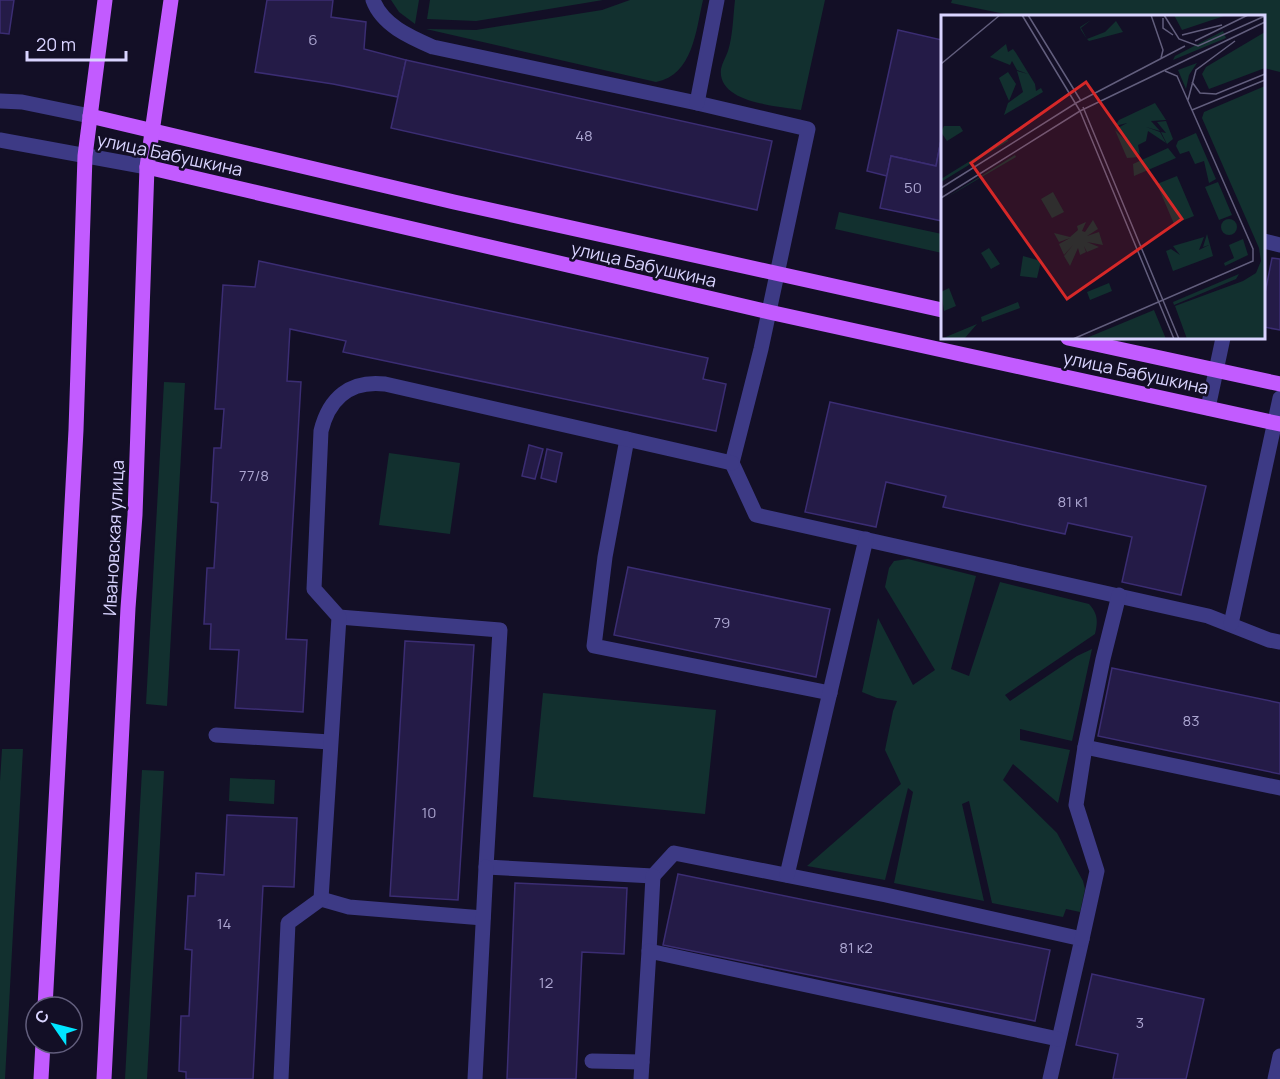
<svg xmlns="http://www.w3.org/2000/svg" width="1280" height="1079" font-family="Manrope,sans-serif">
	<rect width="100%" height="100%" fill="#130f26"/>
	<g fill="#12302f">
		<path d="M391 0H419L415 24 399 12Z"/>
		<path d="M430 0H603L476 21 427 19Z"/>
		<path d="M630 0H703C696 30 693 75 656 82L426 29 476 30 602 10Z"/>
		<path d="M735 0H825L801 110C778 106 717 103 721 69 722 63 726 57 728 51 733 35 733 17 735 0Z"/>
		<path d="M952 0H1280V72L1264 68V16H1015L951 3Z"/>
		<path d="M839 212 942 234V253L835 229Z"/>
		<path d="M164 382 185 383 167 706 146 704Z"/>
		<path d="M389 453 460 463 450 534 379 525Z"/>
		<path d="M908 559 976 576 951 669 969 676 1000 582 1089 604C1098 614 1098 621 1095 634L1005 695 1010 701 1077 656 1092 649 1072 741 1020 729V740L1070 750 1058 803 1013 764 1003 780 1057 833 1083 881 1085 889 1080 912 1066 909 1063 917 992 903 969 801 962 804 984 901 894 883 913 792 908 788 885 880 807 866 901 784 885 750 893 711 897 701 877 698 862 692 878 618 913 685 935 670 885 587 889 568 894 561Z"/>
		<path d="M543 693 716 710 705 814 533 797Z"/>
		<path d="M2 749H23L5 1079H0V781Z"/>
		<path d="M142 770 164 771 147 1079H125Z"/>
		<path d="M230 778 275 780 274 804 229 801Z"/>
	</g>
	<g fill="#241b47" stroke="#3b2d73" stroke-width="1.5">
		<path d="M0 0H14L9 34 0 33Z"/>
		<path d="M267 0H333L331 17 366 22 364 49 406 60 398 97 333 84 255 72Z"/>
		<path d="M898 30 942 40V135L936 166 891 156 887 176 867 171Z"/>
		<path d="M406 60 772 141 757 210 391 128Z"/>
		<path d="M942 135V221L880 208 891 156 936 166Z"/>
		<path d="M1272 258 1280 259V330L1264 327V298Z"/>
		<path d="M259 261 708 358 703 379 726 384 716 431 343 352 346 341 290 329 287 381 301 382 286 639 307 640 303 712 235 708 239 650 210 649 211 624H204L207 568H214L218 503 211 502 214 448H221L224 409H215L223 285 255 287Z"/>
		<path d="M830 402 1206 486 1181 595 1122 582 1132 537 1068 523 1065 534 943 507 946 496 886 482 876 527 805 512Z"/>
		<path d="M529 445 543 449 535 479 522 476Z"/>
		<path d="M547 449 562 453 556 482 541 478Z"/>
		<path d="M628 567 830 609 816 677 614 635Z"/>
		<path d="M405 641 474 645 458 900 390 896Z"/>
		<path d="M1112 668 1280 703V774L1098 736Z"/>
		<path d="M227 815 297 818 294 887 263 886 253 1079H186V1072L179 1071 181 1016H189L192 950 185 949 188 896H195L196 873 224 875Z"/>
		<path d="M678 874 1050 950 1035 1021 663 945Z"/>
		<path d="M515 883 627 888 624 954 582 952 576 1079H507Z"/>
		<path d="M1092 974 1204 999 1186 1079H1113L1118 1054 1076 1045Z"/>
	</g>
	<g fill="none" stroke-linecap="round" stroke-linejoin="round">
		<g stroke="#3d3a85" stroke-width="15">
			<path d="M373 0C382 25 410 37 433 47L697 103 808 129 761 349 732 463 756 515 1208 616 1269 640 1280 642"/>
			<path d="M0 101 22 102 90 116"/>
			<path d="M697 103 717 0"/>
			<path d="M0 140 147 167"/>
			<path d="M1264 241 1280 245"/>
			<path d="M1208 408 1223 338"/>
			<path d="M627 439 605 557 594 646 830 693"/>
			<path d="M339 617 500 630 486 867 653 876 674 853 886 895 1082 939 1050 1079"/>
			<path d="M1231 624 1280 398"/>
			<path d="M216 735 330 742"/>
			<path d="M1085 747 1280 788"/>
			<path d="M787 875 866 539"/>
			<path d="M321 899 349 907 483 918"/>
			<path d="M1082 939 1097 871 1076 805 1085 747 1103 659 1119 595"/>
			<path d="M649 951 653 876"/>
			<path d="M592 1061 642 1062"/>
			<path d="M281 1079 288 923 321 899 339 617 314 589 321 431C329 398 350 380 385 384L732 463"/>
			<path d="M475 1079 486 867"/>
			<path d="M641 1079 649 951 1058 1039"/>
			<path d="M1275 1079 1280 1056"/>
		</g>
		<g stroke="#c25bff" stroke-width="15">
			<path d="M90 116 454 202 942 310"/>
			<path d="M147 167 769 312 1280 424"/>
			<path d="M1068 338 1280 384"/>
			<path d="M45 1007 76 430 85 156 105 0"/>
			<path d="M41 1079 43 1043"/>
			<path d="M104 1079 128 608 135 515 147 167 171 0"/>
		</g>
	</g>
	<g text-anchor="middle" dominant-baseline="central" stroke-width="5" stroke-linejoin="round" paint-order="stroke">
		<g font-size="15" fill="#aca6d1">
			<text x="313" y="39">6</text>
			<text x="584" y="135">48</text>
			<text x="913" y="187">50</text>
			<text x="254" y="475">77/8</text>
			<text x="1073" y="501">81 к1</text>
			<text x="722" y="622">79</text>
			<text x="1191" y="720">83</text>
			<text x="429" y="812">10</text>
			<text x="224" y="923">14</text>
			<text x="856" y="947">81 к2</text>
			<text x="546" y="982">12</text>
			<text x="1140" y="1022">3</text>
		</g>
		<g font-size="18" fill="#d9d4ff" stroke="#130f26">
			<text transform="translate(170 154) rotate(12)">улица Бабушкина</text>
			<text transform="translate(644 264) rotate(13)">улица Бабушкина</text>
			<text transform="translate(1136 372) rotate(12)">улица Бабушкина</text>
			<text transform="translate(113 538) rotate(-87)">Ивановская улица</text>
		</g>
	</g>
	<g transform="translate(941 15)">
		<rect width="324" height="324" fill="#130f26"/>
		<path d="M233 0H286L241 15ZM150 5 140 13 146 24 164 17 175 6 182 17 148 26 146 24 140 15 139 12ZM282 16 285 23 232 45 234 41ZM324 17V53L268 74 261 59 265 52ZM65 29 67 37 72 34 75 38 94 69 95 76 100 73 102 77 63 100 67 88 82 77 76 56 87 59 76 55 71 46 69 50 49 42ZM256 48 248 60 245 74 237 55ZM67 57 75 69 68 86 58 63ZM324 71V324H246L234 291 302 266 315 258 320 246 318 233 261 103 263 97ZM214 88 225 105 210 106 219 116 205 112 219 117 225 128 207 116 205 126 197 130 199 140 175 114 186 108 174 111 178 105ZM225 106 232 124 226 129 220 117 225 118 216 107ZM3 111H19L22 116 6 126 0 117ZM174 115 197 138 198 142 186 143ZM255 118 275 164 268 168 263 146 254 149 248 136 239 139 235 131 237 126ZM66 123 67 126 0 167V164ZM227 133 235 143 193 161 192 149ZM74 140 75 142 3 184ZM236 161 253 201 233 209 216 169ZM277 167 291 200 278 205 264 172ZM112 177 123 197 111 203 100 184ZM280 212a8 8 0 1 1 16 0a8 8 0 1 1-16 0ZM152 205 157 214 146 221 158 217 162 230 146 227 158 232 146 237 143 231 145 237 139 240 137 233 129 251 123 241 132 230 123 240 118 229 129 223 118 227 113 218 129 222 137 215 136 211 145 207 141 216 144 217ZM266 219 272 241 232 256 225 236 230 234 239 240 232 231 263 222 258 235 268 230 262 232ZM302 224 307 240 284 251 283 248 293 243 288 230ZM48 233 59 249 50 254 40 238ZM82 241 100 246 96 263 79 261ZM298 259 295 264 233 290 232 287ZM168 268 171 276 149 285 146 277ZM8 273 15 291 3 296 0 277ZM77 287 79 293 41 307 40 302ZM213 295 225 324H143ZM36 309 23 324H0Z" fill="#12302f"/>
		<path fill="none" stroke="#625e7d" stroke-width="1.5" d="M81 0 139 96M87 0 140 86M210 0 222 35 220 43M223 0 238 24 257 31 324 1M222 3V13L232 20M241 20 281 10M254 26 307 0M0 49 59 0M224 56 236 61 251 95 324 65M251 67 259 78 275 79 324 59M247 85 255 55 294 26M142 92 238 324M139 96 233 324M0 173 135 88 244 31M0 183 139 96 324 7M132 324 312 246V234L251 95"/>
		<path fill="#d62828" fill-opacity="0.15" stroke="#d62828" stroke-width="3" d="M145 67 241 204 126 284 30 148Z"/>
		<rect width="324" height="324" fill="none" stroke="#d9d4ff" stroke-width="3"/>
	</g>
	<g transform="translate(54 1025) rotate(305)"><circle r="28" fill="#130f26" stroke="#625e7d" stroke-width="1.5"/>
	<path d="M0-4.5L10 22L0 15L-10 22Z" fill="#00e5ff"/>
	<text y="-9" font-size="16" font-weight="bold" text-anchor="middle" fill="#d9d4ff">С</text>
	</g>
	<path d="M27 51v9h99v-9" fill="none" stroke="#d9d4ff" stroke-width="3"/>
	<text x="36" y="51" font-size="18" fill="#d9d4ff" stroke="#130f26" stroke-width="4.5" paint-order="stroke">20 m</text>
</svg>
